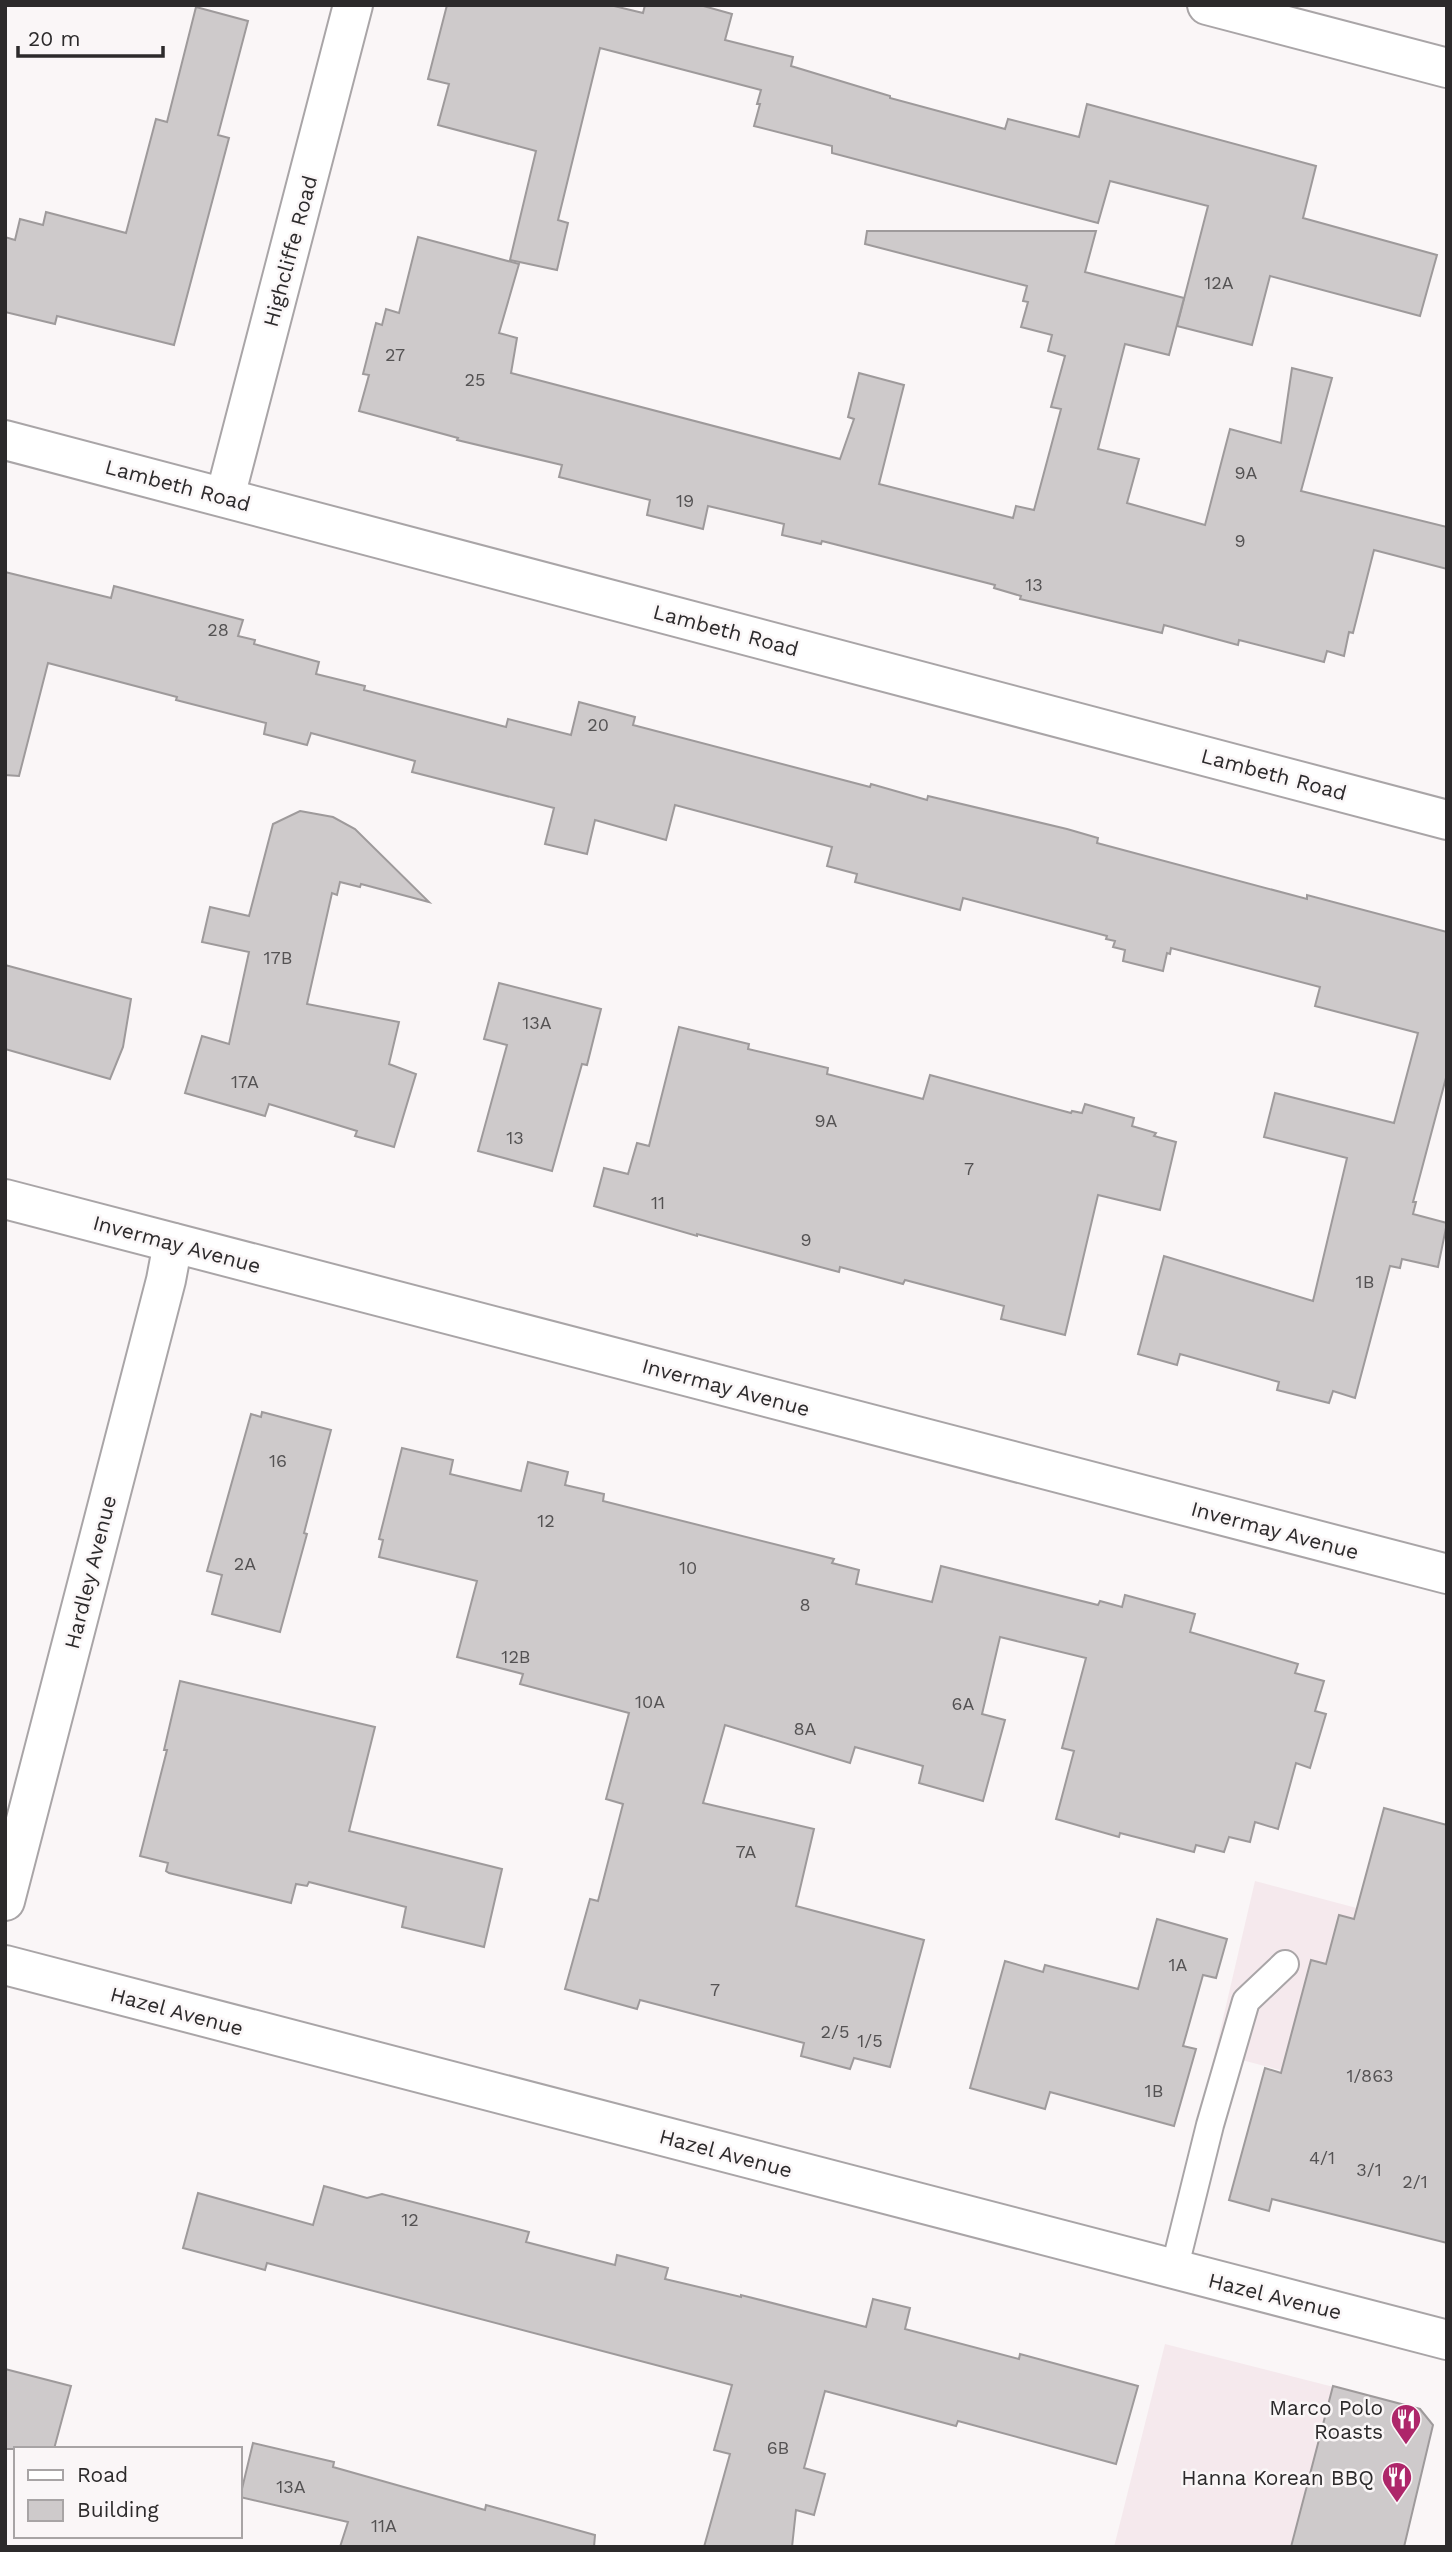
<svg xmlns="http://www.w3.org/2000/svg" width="1452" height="2552" font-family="'Work Sans',sans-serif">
	<rect width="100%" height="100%" fill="#faf6f7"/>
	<g fill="#f5e9ed">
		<path d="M1255 1881 1447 1932V2114L1242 2060 1205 2202 1182 2195Z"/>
		<path d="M1165 2344 1420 2409 1433 2425 1404 2547H1114Z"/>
	</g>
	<g fill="#cecacb" stroke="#9e9a9b" stroke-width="2">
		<path d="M447 5H610L643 13 645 5H700L732 14 725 40 793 57 791 66 890 96V98L1005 129 1008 119 1079 137 1087 104 1316 166 1303 218 1437 255 1420 316 1270 276 1252 345 1177 326 1208 206 1110 181 1098 223 832 153V146L754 126 760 104H757L761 90 600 48 558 220 568 223 557 270 510 260 536 151 438 125 449 84 428 79Z"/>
		<path d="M196 7 248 21 218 135 229 138 174 345 57 316 55 324 5 312V237L15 240 20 219 43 225 46 212 126 233 156 119 167 122Z"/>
		<path d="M867 231H1096L1085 272 1184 298 1169 355 1125 344 1098 449 1139 459 1127 503 1205 525 1230 429 1281 443 1292 368 1332 378 1301 491 1447 527V569L1374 550 1353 633 1349 632 1344 656 1327 651 1324 662 1239 640 1238 645 1164 625 1162 633 1020 599 1021 596 994 588 995 585 822 541 821 544 782 535 784 524 708 506 703 529 647 515 650 500 559 477 562 465 457 440 458 438 359 411 369 375 363 374 376 323 382 325 386 309 399 313 418 237 519 264 499 333 517 338 511 373 840 459 854 419 848 417 859 373 904 385 879 484 1013 518 1016 506 1034 510 1061 409 1051 407 1065 356 1048 351 1052 335 1021 327 1028 302 1023 301 1027 286 865 244Z"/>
		<path d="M5 572 111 598 114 586 243 620 238 636 255 640 254 644 319 662 316 674 365 686 364 690 506 727 508 719 571 735 579 702 635 717 633 725 870 787 871 784 927 800 928 796 1067 829 1098 838 1097 843 1307 899V895L1447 932V1074L1413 1202H1416L1413 1214 1447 1223 1438 1267 1402 1259 1400 1268 1390 1266 1355 1398 1333 1391 1329 1403 1277 1390 1279 1382 1180 1354 1177 1365 1138 1354 1164 1256 1313 1301 1347 1158 1264 1137 1275 1093 1394 1123 1418 1033 1315 1006 1320 987 1171 948 1170 954 1167 953 1163 971 1123 961 1125 950 1113 947 1115 941 1106 939 1107 936 963 898 960 910 855 882 857 874 827 866 832 847 675 805 666 840 595 820 587 854 545 844 554 808 412 772 415 761 311 733 307 745 264 734 266 723 176 700 177 697 48 663 19 776 5 775Z"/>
		<path d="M300 811 333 817 355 829 429 902 361 884 360 887 340 882 337 895 332 893 307 1004 399 1022 389 1064 416 1074 394 1147 355 1136 357 1131 269 1104 265 1116 185 1093 202 1036 229 1044 249 952 202 942 210 907 249 916 273 824Z"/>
		<path d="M5 965 131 999 123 1047 110 1079 5 1049Z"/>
		<path d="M499 983 601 1009 587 1065 582 1064 552 1171 478 1151 507 1045 484 1039Z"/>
		<path d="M679 1027 749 1044 748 1049 828 1068 827 1074 923 1099 930 1075 1071 1113 1072 1111 1082 1113 1085 1104 1134 1118 1132 1126 1156 1133 1154 1136 1176 1142 1160 1210 1098 1195 1065 1335 1001 1319 1004 1306 905 1280 903 1284 840 1267 839 1272 697 1234V1236L594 1206 604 1168 628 1174 637 1143 649 1146Z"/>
		<path d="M262 1412 331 1430 304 1533 307 1534 280 1632 212 1614 222 1575 207 1571 251 1414 261 1417Z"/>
		<path d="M402 1448 453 1460 450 1474 521 1491 528 1462 568 1472 565 1485 604 1494 603 1501 834 1559 832 1563 859 1570 856 1584 932 1602 941 1566 1098 1605 1100 1601 1122 1607 1125 1595 1195 1614 1190 1632 1298 1664 1295 1673 1324 1681 1315 1711 1326 1714 1310 1768 1296 1763 1278 1829 1255 1822 1250 1842 1229 1837 1224 1852 1196 1845 1194 1852 1120 1833 1119 1837 1056 1819 1074 1751 1062 1748 1086 1658 1000 1637 982 1714 1005 1720 983 1801 919 1783 923 1766 855 1747 850 1763 725 1725 703 1803 814 1829 796 1906 924 1940 890 2067 854 2058 850 2069 801 2056 804 2043 640 2000 637 2009 565 1989 590 1899 598 1901 623 1804 606 1799 629 1713 520 1684 523 1674 457 1657 477 1581 379 1557 383 1540 379 1539Z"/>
		<path d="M180 1681 375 1727 349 1831 502 1869 484 1947 402 1927 406 1907 309 1882 307 1886 296 1884 291 1903 169 1873 166 1871 168 1863 140 1856 167 1750H164Z"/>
		<path d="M1384 1808 1447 1825V2243L1272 2199 1269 2211 1229 2200 1265 2068 1281 2073 1311 1960 1326 1964 1339 1915 1354 1919Z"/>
		<path d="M1157 1919 1227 1939 1216 1978 1203 1975 1183 2046 1196 2049 1174 2126 1050 2092 1045 2109 970 2088 1005 1961 1043 1972 1045 1965 1138 1989Z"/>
		<path d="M324 2186 367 2198 382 2194 529 2232 526 2242 615 2265 617 2255 668 2268 665 2279 741 2297V2295L866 2327 873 2299 910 2308 905 2329 1019 2359 1020 2354 1138 2386 1116 2464 958 2421 956 2426 825 2391 804 2468 825 2474 814 2515 796 2510 792 2547H704L730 2454 714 2450 732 2385 267 2263 265 2270 183 2248 198 2193 313 2225Z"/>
		<path d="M5 2369 71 2386 54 2449H5Z"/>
		<path d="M1333 2386 1420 2409 1433 2425 1404 2547H1291Z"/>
		<path d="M253 2443 334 2462 333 2467 485 2510 486 2505 595 2535 594 2547H340L348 2522 240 2497Z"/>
	</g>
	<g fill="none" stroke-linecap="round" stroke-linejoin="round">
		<g stroke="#a9a5a7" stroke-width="30">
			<path id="service" d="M1174 2270 1210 2125 1246 2001 1285 1964"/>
		</g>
		<g stroke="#a9a5a7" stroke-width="42">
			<g id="minor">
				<path d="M1207 5 1447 68"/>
				<path d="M225 497 353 5"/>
				<path d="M5 1199 1447 1574"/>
				<path d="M5 1901 166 1280 173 1243"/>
				<path d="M5 1965 1447 2340"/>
			</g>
		</g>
		<g stroke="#a9a5a7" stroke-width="42">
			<path id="tertiary" d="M5 440 1447 820"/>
		</g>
		<use href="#service" stroke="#fff" stroke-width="26"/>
		<use href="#minor" stroke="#fff" stroke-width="38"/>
		<use href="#tertiary" stroke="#fff" stroke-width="38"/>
	</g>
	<defs>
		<g id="restaurant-pin" transform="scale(1.575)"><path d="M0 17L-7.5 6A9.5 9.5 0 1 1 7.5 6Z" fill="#ae266a" stroke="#faf6f7"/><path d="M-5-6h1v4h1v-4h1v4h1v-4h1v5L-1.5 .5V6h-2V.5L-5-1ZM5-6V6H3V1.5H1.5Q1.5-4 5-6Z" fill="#fff"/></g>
	</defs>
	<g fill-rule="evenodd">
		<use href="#restaurant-pin" x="1406" y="2419"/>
		<use href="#restaurant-pin" x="1397" y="2477"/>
	</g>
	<g text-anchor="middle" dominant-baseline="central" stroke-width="5" stroke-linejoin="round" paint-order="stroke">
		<g font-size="18" fill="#545253">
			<text x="1219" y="282">12A</text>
			<text x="395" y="354">27</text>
			<text x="475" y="379">25</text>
			<text x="1246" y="472">9A</text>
			<text x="685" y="500">19</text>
			<text x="1240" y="540">9</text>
			<text x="1034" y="584">13</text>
			<text x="218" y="629">28</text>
			<text x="598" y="724">20</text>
			<text x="278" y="957">17B</text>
			<text x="537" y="1022">13A</text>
			<text x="245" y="1081">17A</text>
			<text x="826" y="1120">9A</text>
			<text x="515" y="1137">13</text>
			<text x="969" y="1168">7</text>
			<text x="658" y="1202">11</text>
			<text x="806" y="1239">9</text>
			<text x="1365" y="1281">1B</text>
			<text x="278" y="1460">16</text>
			<text x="546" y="1520">12</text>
			<text x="245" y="1563">2A</text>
			<text x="688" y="1567">10</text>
			<text x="805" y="1604">8</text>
			<text x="516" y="1656">12B</text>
			<text x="650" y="1701">10A</text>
			<text x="963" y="1703">6A</text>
			<text x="805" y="1728">8A</text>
			<text x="746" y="1851">7A</text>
			<text x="1178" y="1964">1A</text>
			<text x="715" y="1989">7</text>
			<text x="835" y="2031">2/5</text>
			<text x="870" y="2040">1/5</text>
			<text x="1370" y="2075">1/863</text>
			<text x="1154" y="2090">1B</text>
			<text x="1322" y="2157">4/1</text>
			<text x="1369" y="2169">3/1</text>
			<text x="1415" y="2181">2/1</text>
			<text x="410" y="2219">12</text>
			<text x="778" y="2447">6B</text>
			<text x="291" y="2486">13A</text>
			<text x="384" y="2525">11A</text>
		</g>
		<g font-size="21" fill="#2c2a2b" stroke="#faf6f7">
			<text transform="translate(290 251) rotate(-75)">Highcliffe Road</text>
			<text transform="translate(178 485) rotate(15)">Lambeth Road</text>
			<text transform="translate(726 630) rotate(15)">Lambeth Road</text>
			<text transform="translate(1274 774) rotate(15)">Lambeth Road</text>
			<text transform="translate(177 1244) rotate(15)">Invermay Avenue</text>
			<text transform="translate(726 1387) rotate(15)">Invermay Avenue</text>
			<text transform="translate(1275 1530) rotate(15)">Invermay Avenue</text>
			<text transform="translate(90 1572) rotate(-76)">Hardley Avenue</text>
			<text transform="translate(177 2011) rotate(15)">Hazel Avenue</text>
			<text transform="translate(726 2153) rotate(15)">Hazel Avenue</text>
			<text transform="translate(1275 2296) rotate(14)">Hazel Avenue</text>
		</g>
		<g font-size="21" fill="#2c2a2b" stroke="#faf6f7" text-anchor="end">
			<text x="1383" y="2407">Marco Polo<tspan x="1383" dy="24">Roasts</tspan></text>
			<text x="1374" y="2477">Hanna Korean BBQ</text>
		</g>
	</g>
	<rect width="1452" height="2552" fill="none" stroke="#2c2a2b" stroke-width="14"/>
	<rect x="14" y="2447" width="228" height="91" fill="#faf6f7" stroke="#a8a4a5" stroke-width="2"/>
	<rect x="28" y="2470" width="35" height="10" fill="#ffffff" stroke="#a8a4a5" stroke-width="2"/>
	<text x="77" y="2482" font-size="21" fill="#2c2a2b">Road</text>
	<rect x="28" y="2500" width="35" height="21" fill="#cecacb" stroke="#a8a4a5" stroke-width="2"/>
	<text x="77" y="2517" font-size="21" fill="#2c2a2b">Building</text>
	<path d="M18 46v10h145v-10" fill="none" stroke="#2c2a2b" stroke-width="3.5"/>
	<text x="28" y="46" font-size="21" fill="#2c2a2b" stroke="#faf6f7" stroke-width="5" paint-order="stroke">20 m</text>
</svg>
